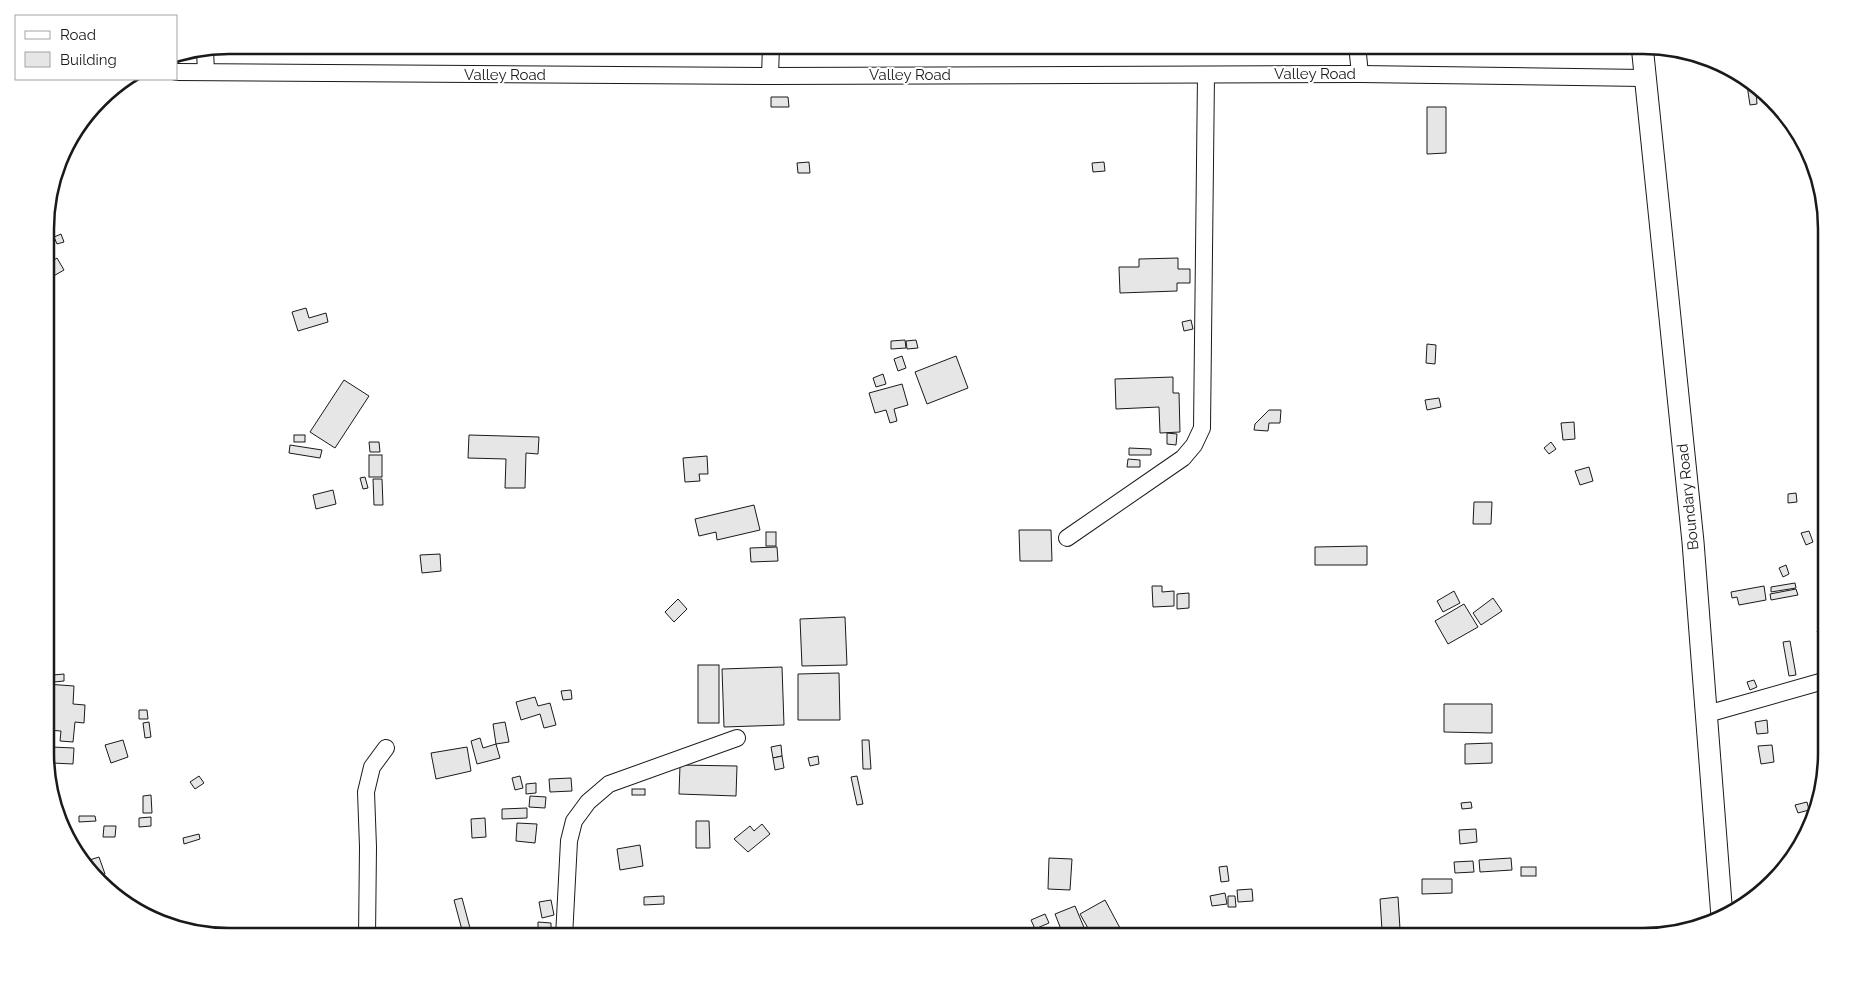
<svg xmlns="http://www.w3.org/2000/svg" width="1872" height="982" font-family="Raleway,sans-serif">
	<rect width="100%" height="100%" fill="#fff"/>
	<g fill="#e6e6e6" stroke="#1a1a1a">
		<path d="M251 45H273V49L251 50Z"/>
		<path d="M1747 85 1756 91 1757 104 1750 105Z"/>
		<path d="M771 97H788L789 107H771Z"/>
		<path d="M1427 107H1446V153L1427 154Z"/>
		<path d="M809 162 810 173H798L797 163Z"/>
		<path d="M1104 162 1105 171 1093 172 1092 163Z"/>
		<path d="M53 189 54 220H45V216Z"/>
		<path d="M61 234 64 242 57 244 54 237Z"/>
		<path d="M57 258 64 270 50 278 46 270V265Z"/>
		<path d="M1178 258V269H1190V283H1177V291L1120 293 1119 267H1139V259Z"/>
		<path d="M306 308 309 318 326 313 328 322 298 331 292 312Z"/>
		<path d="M1191 320 1193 329 1184 331 1182 322Z"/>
		<path d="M905 340 906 348 891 349V341Z"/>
		<path d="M916 340 918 348 907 349 906 341Z"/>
		<path d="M1427 344 1436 345 1435 364 1426 363Z"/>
		<path d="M902 356 906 368 898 371 894 359Z"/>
		<path d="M956 356 968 388 927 404 915 372Z"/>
		<path d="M883 374 886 384 876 387 873 378Z"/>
		<path d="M1173 377V393H1179L1180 432 1160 433 1159 407 1116 409 1115 379Z"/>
		<path d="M344 380 369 396 335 448 310 432Z"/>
		<path d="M902 384 908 405 894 409 897 421 890 423 886 410 875 413 869 393Z"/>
		<path d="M1439 398 1441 407 1427 410 1425 400Z"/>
		<path d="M1269 410H1281L1280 423H1269L1268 431 1254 430 1255 424Z"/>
		<path d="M1574 422 1575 439 1563 440 1561 423Z"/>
		<path d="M1167 433 1177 434 1176 445 1167 444Z"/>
		<rect x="294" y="435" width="11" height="7"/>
		<path d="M469 435 539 437 538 454 526 453 525 488H505L506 459 468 458Z"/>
		<path d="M369 442H379L380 452H370Z"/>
		<path d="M1551 442 1556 449 1549 454 1544 448Z"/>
		<path d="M290 445 322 450 320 458 289 453Z"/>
		<path d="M1129 448 1151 449V455H1129Z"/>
		<rect x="369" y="455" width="13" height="22"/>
		<path d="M707 456 708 474H699L700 481 685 482 683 458Z"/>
		<path d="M1128 459 1140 460V467H1127Z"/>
		<path d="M1589 467 1593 481 1580 485 1575 471Z"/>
		<path d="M365 477 368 488 363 489 360 478Z"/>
		<path d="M373 479H382L383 505H374Z"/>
		<path d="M333 490 336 504 316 509 313 495Z"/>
		<path d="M1796 493 1797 502 1788 503V494Z"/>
		<path d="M1474 502H1492L1491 524H1473Z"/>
		<path d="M754 505 760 530 717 540 716 532 699 536 695 519Z"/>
		<path d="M1019 530H1051L1052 561H1020Z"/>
		<path d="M1809 531 1813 542 1806 545 1801 533Z"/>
		<rect x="766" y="532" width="10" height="14"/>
		<path d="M1367 546V565H1315V547Z"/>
		<path d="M777 547 778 561 751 562 750 548Z"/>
		<path d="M440 554 441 571 422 573 420 555Z"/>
		<path d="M1786 565 1789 574 1783 577 1779 568Z"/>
		<path d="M1795 583 1796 588 1771 592V587Z"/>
		<path d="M1152 586H1162V592L1174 591V606L1153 607Z"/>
		<path d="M1764 586 1766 600 1739 605 1737 597 1732 598 1731 592Z"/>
		<path d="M1796 589 1798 595 1771 600 1770 594Z"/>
		<path d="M1454 591 1460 603 1443 612 1437 601Z"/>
		<path d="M1189 593V608L1177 609V594Z"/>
		<path d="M1493 598 1502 611 1481 625 1473 613Z"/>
		<path d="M678 599 687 609 674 622 665 612Z"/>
		<path d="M1464 604 1478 627 1448 644 1435 621Z"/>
		<path d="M46 611H48L51 634 46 635Z"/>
		<path d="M845 617 847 665 802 666 800 619Z"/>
		<path d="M1825 627 1827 641 1823 643 1817 631Z"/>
		<path d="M1790 641 1796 675 1789 676 1783 642Z"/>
		<rect x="698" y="665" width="21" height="58"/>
		<path d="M782 667 784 725 724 727 722 669Z"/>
		<path d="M839 673 840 720H798V674Z"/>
		<path d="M64 674V681L54 682 53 675Z"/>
		<path d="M1754 680 1757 687 1750 690 1747 682Z"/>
		<path d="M46 684 74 686 73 704 85 705 84 723 75 722 73 742 60 741 61 731 47 730 46 702H49L50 693H46Z"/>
		<path d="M571 690 572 699 563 700 561 691Z"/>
		<path d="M535 697 538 706 550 703 556 725 544 728 540 714 521 720 516 702Z"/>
		<path d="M1444 704H1492V733L1444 732Z"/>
		<path d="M139 710H147L148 719H139Z"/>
		<path d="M1767 720 1768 733 1757 734 1755 722Z"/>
		<path d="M149 722 151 737 145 738 143 723Z"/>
		<path d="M505 722 509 742 496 744 493 724Z"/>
		<path d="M480 738 483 748 496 744 500 758 477 764 471 741Z"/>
		<path d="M123 740 128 757 111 763 105 745Z"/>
		<path d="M862 740H869L871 769H863Z"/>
		<path d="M1492 743V763L1465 764V744Z"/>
		<path d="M781 745 782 756 773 758 771 747Z"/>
		<path d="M1772 745 1774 762 1761 764 1758 746Z"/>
		<path d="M52 747 74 748 73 764 52 763Z"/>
		<path d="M467 747 471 771 436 779 431 753Z"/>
		<path d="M782 756 784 768 775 770 773 758Z"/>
		<path d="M818 756 819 764 810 766 808 758Z"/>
		<path d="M680 765 737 766 736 796 679 794Z"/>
		<path d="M199 776 204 783 195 789 190 782Z"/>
		<path d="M520 776 523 788 515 790 512 778Z"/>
		<path d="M857 776 863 804 857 805 851 777Z"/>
		<path d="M571 778 572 791 550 792 549 779Z"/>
		<path d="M536 783V793L526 794V784Z"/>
		<rect x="632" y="789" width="13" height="6"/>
		<path d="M151 795 152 813H143V796Z"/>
		<path d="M530 796 546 797 545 808 529 807Z"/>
		<path d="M1471 802 1472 808 1462 809 1461 803Z"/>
		<path d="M1807 802 1809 810 1798 813 1795 805Z"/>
		<path d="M527 808V818L502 819V809Z"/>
		<path d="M79 816H95L96 821 79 822Z"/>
		<path d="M151 817V826L139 827V818Z"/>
		<path d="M485 818 486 837 472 838 471 819Z"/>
		<path d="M696 821H709L710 848H696Z"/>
		<path d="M517 823 537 824 535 843 516 841Z"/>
		<path d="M762 824 770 834 748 852 734 839 750 826 754 831Z"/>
		<path d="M104 826H116L115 837H103Z"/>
		<path d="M1476 829 1477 842 1460 844 1459 830Z"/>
		<path d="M199 834 200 839 184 844 183 838Z"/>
		<path d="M640 845 643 866 620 870 617 849Z"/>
		<path d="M99 857 105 874 99 876 83 862Z"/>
		<path d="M1049 858 1072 859 1070 890 1048 889Z"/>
		<path d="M1511 858 1512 870 1480 872 1479 860Z"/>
		<path d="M1473 861 1474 872 1455 873 1454 862Z"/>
		<path d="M1227 866 1229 881 1221 882 1219 867Z"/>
		<rect x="1521" y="867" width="15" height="9"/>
		<path d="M1422 879H1452V893L1422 894Z"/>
		<path d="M1252 889 1253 901 1238 902 1237 890Z"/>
		<path d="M1225 893 1227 904 1212 906 1210 896Z"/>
		<path d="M664 896V904L644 905V897Z"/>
		<path d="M1228 896H1235L1236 907H1228Z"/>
		<path d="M1398 897 1400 929 1382 930 1380 899Z"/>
		<path d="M462 898 470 928 462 930 454 900Z"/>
		<path d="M551 900 554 915 542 918 539 902Z"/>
		<path d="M1105 900 1120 928 1103 937H1093L1080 914Z"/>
		<path d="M1075 906 1088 937H1064L1055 914Z"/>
		<path d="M1045 914 1049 923 1035 929 1031 920Z"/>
		<path d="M538 922 551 923V937H538Z"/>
		<path d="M1465 931V937H1425V932Z"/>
	</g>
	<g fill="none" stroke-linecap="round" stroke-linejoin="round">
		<g stroke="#1a1a1a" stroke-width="18">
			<g id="minor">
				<path d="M1357 45 1360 74"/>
				<path d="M205 50 206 72"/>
				<path d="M176 72 770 76 1360 74 1644 78"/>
				<path d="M770 76 771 45"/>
				<path d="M1067 538 1183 458 1194 445 1202 428 1206 75"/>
				<path d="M1707 714 1827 680"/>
				<path d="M367 937 368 847 366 792 372 767 386 748"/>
				<path d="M564 937 569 841 574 821 588 802 609 784 737 738"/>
			</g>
		</g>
		<g stroke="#1a1a1a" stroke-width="23">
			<path id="major" d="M1642 45 1693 542 1722 917"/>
		</g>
		<use href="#minor" stroke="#fff" stroke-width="16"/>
		<use href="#major" stroke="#fff" stroke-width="21"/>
	</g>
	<g text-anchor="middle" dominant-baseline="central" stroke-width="4" stroke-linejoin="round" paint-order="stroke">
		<g font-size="15" fill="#1a1a1a" stroke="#fff">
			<text x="1315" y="74">Valley Road</text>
			<text x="505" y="75">Valley Road</text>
			<text x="910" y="75">Valley Road</text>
			<text transform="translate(1688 497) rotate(-96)">Boundary Road</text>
		</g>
	</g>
	<path d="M0 0H1872V982H0ZM229 54H1643A175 175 0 0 1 1818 229V753A175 175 0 0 1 1643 928H229A175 175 0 0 1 54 753V229A175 175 0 0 1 229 54Z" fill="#fff" fill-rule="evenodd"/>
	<path fill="none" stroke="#1a1a1a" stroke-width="2.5" d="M229 54H1643A175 175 0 0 1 1818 229V753A175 175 0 0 1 1643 928H229A175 175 0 0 1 54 753V229A175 175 0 0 1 229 54Z"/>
	<rect x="15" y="15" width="162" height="65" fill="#ffffff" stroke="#a3a3a3"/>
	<rect x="25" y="31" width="25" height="8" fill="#ffffff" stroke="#a3a3a3"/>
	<text x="60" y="40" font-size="15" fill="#1a1a1a">Road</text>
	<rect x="25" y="52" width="25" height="15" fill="#e6e6e6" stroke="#a3a3a3"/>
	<text x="60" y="65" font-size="15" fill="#1a1a1a">Building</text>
</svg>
